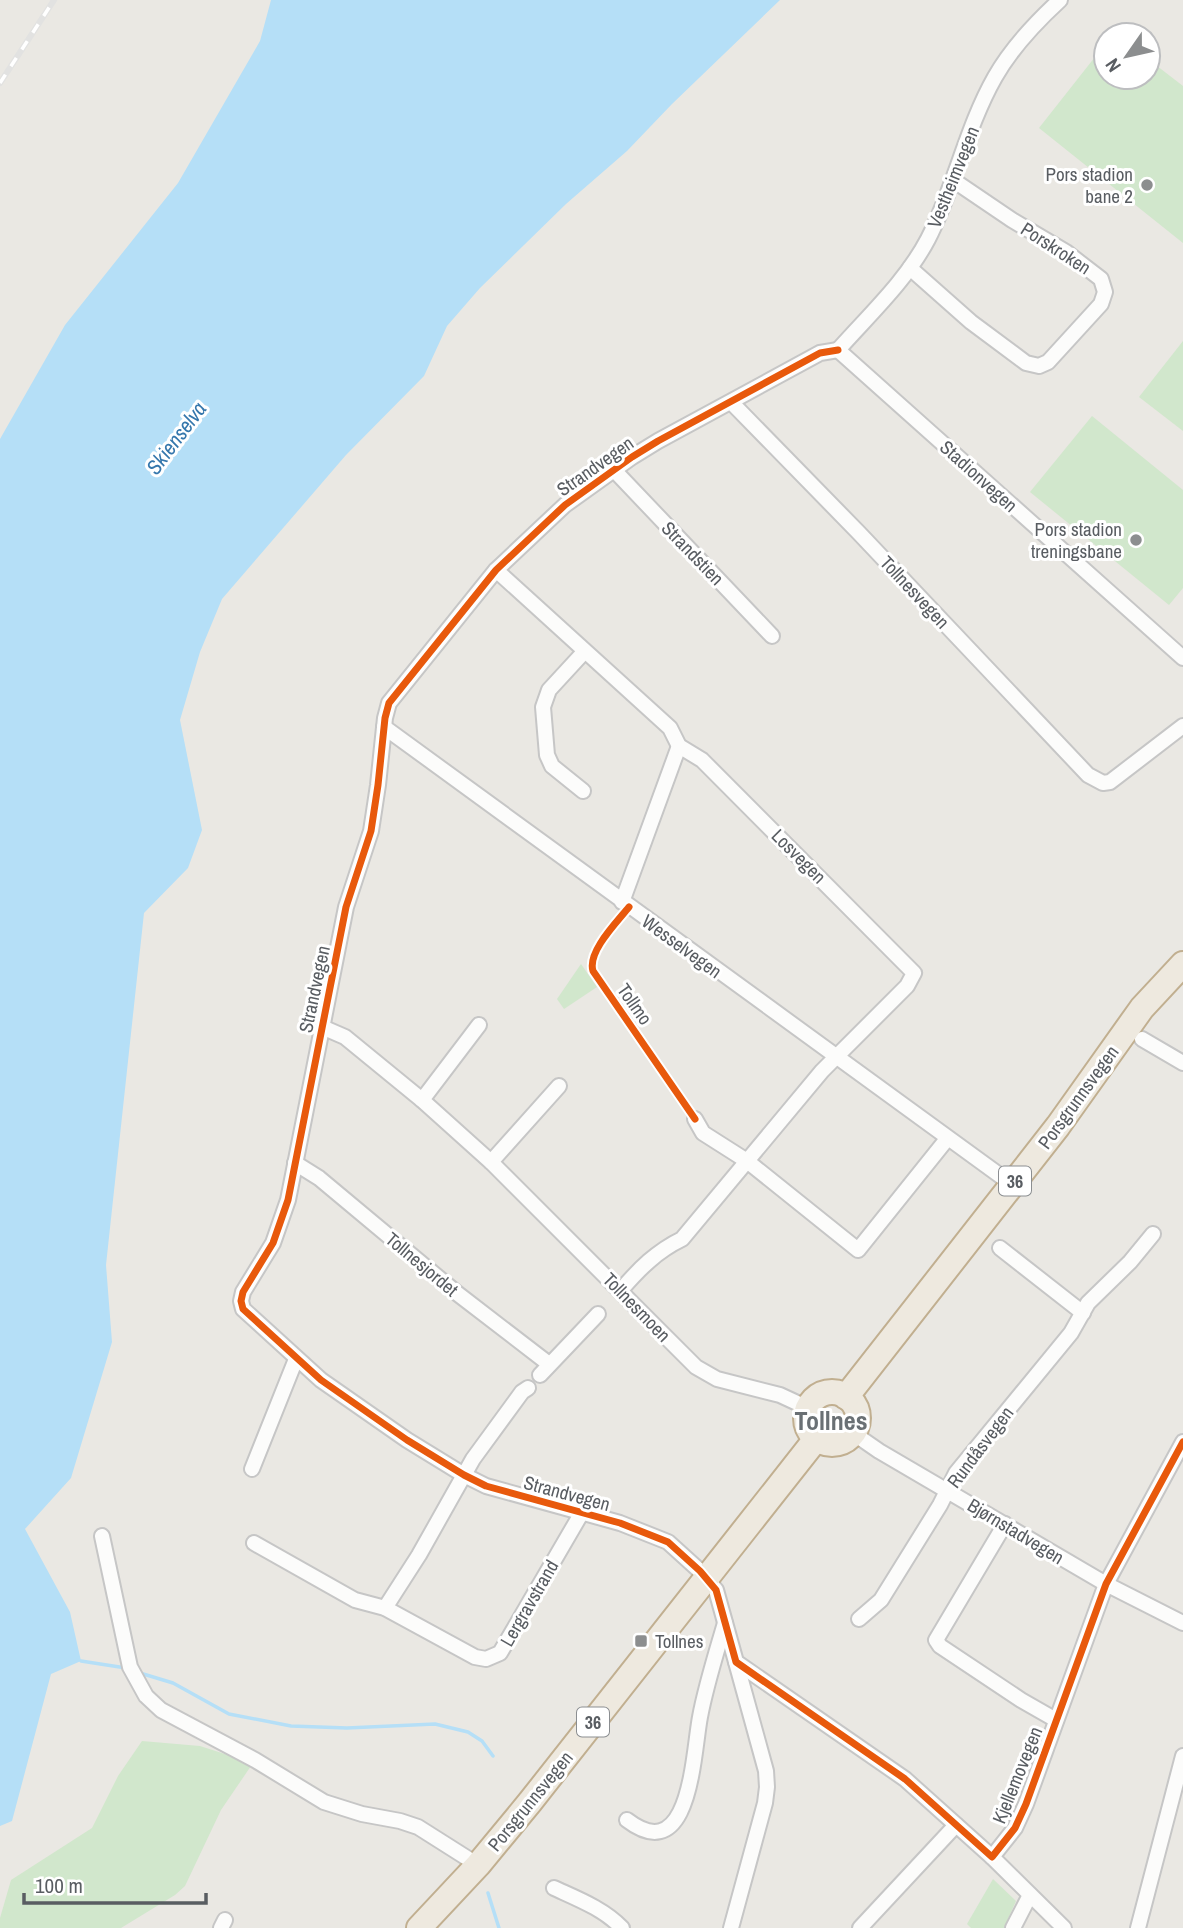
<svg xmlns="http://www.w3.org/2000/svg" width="1183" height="1928" font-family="'Archivo Narrow',sans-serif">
	<rect width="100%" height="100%" fill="#eae8e3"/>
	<g fill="#d1e7cc">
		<path d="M1106 43V77H1148V59L1183 86V243L1039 128Z"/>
		<path d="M1183 341V431L1139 397Z"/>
		<path d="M1092 416 1183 490V588L1169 605 1030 492Z"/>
		<path d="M581 964 597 987 564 1009 557 999Z"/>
		<path d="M142 1741 200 1746 253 1763 221 1810 185 1886 175 1895 121 1928H0V1918L11 1880 92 1828 118 1776Z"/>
		<path d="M993 1879 1016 1901 1004 1928H971L967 1924Z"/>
	</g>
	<path fill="#b5dff7" d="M271 0H780L672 104 627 151 566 204 480 288 447 326 424 376 346 455 222 599 200 652 180 720 202 830 188 868 144 913 106 1265 112 1342 71 1478 25 1529 70 1612 81 1661 51 1674 12 1821 0 1826V439L65 325 178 183 260 41Z"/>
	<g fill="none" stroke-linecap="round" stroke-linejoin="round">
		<g stroke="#b5dff7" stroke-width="3.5">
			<path d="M81 1661 126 1668"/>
			<path d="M140 1673 173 1683 229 1714 291 1726 347 1728 435 1724 468 1732 482 1741 493 1756"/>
			<path d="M488 1893 499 1928"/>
		</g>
		<g stroke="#c6c6c6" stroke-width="18">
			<g id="street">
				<path d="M910 268 971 322 1026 363 1039 366 1048 362 1101 304 1105 292 1101 279 1066 252 1012 220 953 180"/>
				<path d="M838 350 820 353 658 441 632 457 565 505 496 570 389 703 385 718 378 785 371 831 346 907 288 1200 273 1243 243 1292 241 1301 243 1309 321 1380 407 1440 464 1475 486 1486 620 1523 668 1542 700 1571 716 1590 736 1662 905 1779 992 1857 1015 1828 1026 1804 1106 1584 1183 1442"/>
				<path d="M838 350 1183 658"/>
				<path d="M838 350C869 315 906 281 928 239 955 187 966 128 995 77 1012 47 1035 23 1060 0"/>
				<path d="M732 403 859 533 1088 775 1103 783 1110 782 1183 726"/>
				<path d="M614 470 772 636"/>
				<path d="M496 570 670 728 679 746 702 760 914 973 907 986 822 1071 682 1239C657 1251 639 1269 621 1290"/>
				<path d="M384 727 1013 1185"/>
				<path d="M583 791 552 766 547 755 543 707 549 690 584 652"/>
				<path d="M622 902 679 746"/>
				<path d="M322 1027 345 1037 422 1100 491 1162 696 1367 717 1379 780 1395 808 1408"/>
				<path d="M1142 1039 1183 1063"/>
				<path d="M422 1100 479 1025"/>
				<path d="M695 1119 703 1133 747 1161 858 1250 947 1139"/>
				<path d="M491 1162 559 1086"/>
				<path d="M295 1163 319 1178 458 1294 549 1364"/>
				<path d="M1000 1248 1083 1313"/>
				<path d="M540 1375 598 1314"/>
				<path d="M853 1433 879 1451 1106 1584 1183 1623"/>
				<path d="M252 1469 296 1359"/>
				<path d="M1005 1524 936 1640 940 1646 1021 1700 1056 1720"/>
				<path d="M102 1536 130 1667 146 1696 161 1710 255 1760 324 1802 362 1814 400 1821 418 1827 478 1865"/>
				<path d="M254 1543 355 1600 385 1608 475 1657 486 1659 500 1653 581 1514"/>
				<path d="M385 1608 419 1555 473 1459 522 1392 528 1388"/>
				<path d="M859 1619 881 1600 940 1505 956 1473 1071 1333 1088 1303 1130 1262 1153 1234"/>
				<path d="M627 1820C691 1869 693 1753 700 1717 706 1685 716 1654 725 1623"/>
				<path d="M992 1857 1064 1928"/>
				<path d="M554 1888C578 1899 604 1909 622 1928"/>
				<path d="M221 1928 225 1920"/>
				<path d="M731 1928 765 1803 767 1787 766 1771 736 1662"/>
				<path d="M860 1928 956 1825"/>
				<path d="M1013 1928 1030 1895"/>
				<path d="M1138 1928 1183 1756"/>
			</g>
		</g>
		<g stroke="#c1af90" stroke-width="28">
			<g id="highway">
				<circle cx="832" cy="1418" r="26"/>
				<path d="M846 1397 1058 1126 1142 1008 1183 964"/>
				<path d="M419 1928 478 1865 530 1802 816 1439"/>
			</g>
		</g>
		<use href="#street" stroke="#fcfcfb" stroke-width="14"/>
		<use href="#highway" stroke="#eee9df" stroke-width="24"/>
		<g stroke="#e2e2e1" stroke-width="6">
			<path id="rail" d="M0 83 54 0"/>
		</g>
		<use href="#rail" stroke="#fff" stroke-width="3.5" stroke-dasharray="10" stroke-linecap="butt"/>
		<g stroke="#fff" stroke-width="11">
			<g id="cycleway">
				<path d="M838 350 820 353 658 441 632 457 565 505 496 570 389 703 385 718 378 785 371 831 346 907 288 1200 273 1243 243 1292 241 1301 243 1309 321 1380 407 1440 464 1475 486 1486 620 1523 668 1542 700 1571 716 1590 736 1662 905 1779 992 1857 1015 1828 1026 1804 1106 1584 1183 1442"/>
				<path d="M629 907C617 922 587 952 593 971L695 1119"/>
			</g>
		</g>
		<use href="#cycleway" stroke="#e8590c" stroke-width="7"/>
	</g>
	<g fill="#8c8e8f" stroke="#fff" stroke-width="2.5">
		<circle cx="1147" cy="185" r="7"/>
		<circle cx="1136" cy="540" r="7"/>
		<rect x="634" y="1634" width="14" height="14" rx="3.5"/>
	</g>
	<g text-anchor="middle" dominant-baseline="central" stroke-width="6" stroke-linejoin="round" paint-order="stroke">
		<g fill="#fff" stroke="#8b8e91" stroke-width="2">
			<rect x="999" y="1166.5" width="32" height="29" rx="5"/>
			<rect x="577" y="1707.5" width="32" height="29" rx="5"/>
		</g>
		<g font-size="18" font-weight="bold" fill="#595d62">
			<text x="1015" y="1181">36</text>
			<text x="593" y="1722">36</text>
		</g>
		<g font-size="19" fill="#595d62" stroke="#fff" text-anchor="end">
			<text x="1133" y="174">Pors stadion<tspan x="1133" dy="22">bane 2</tspan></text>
			<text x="1122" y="529">Pors stadion<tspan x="1122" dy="22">treningsbane</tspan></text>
			<text x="655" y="1641" text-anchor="start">Tollnes</text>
		</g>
		<g font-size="19" fill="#595d62" stroke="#fff">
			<text transform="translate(953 177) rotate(-68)">Vestheimvegen</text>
			<text transform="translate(1056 248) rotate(33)">Porskroken</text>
			<text transform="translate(595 466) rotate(-35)">Strandvegen</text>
			<text transform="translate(979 476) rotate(42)">Stadionvegen</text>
			<text transform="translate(693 553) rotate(46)">Strandstien</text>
			<text transform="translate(915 592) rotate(47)">Tollnesvegen</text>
			<text transform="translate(799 856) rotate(45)">Losvegen</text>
			<text transform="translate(682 946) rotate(36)">Wesselvegen</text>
			<text transform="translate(314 989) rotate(-78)">Strandvegen</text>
			<text transform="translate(635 1004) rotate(55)">Tollmo</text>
			<text transform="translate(1078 1097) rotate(-54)">Porsgrunnsvegen</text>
			<text transform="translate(422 1264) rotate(40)">Tollnesjordet</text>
			<text transform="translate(637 1307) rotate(46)">Tollnesmoen</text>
			<text transform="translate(980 1447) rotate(-53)">Rundåsvegen</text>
			<text transform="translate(567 1493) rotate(15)">Strandvegen</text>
			<text transform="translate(1016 1531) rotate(31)">Bjørnstadvegen</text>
			<text transform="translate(529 1603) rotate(-60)">Lergravstrand</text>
			<text transform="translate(1017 1775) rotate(-68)">Kjellemovegen</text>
			<text transform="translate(530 1801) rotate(-51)">Porsgrunnsvegen</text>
		</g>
		<g font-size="21" font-style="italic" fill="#3577ac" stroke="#fff">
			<text transform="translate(176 438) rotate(-53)">Skienselva</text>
		</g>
		<g font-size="26" font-weight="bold" fill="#6a7074" stroke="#fff">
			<text x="831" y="1420">Tollnes</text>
		</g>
	</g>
	<g transform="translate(1127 56) rotate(236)"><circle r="33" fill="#ffffff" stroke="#bdbec0" stroke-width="2"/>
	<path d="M0-5L12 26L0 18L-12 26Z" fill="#8c8e8f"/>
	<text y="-10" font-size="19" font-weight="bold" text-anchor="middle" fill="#595d62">N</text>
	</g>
	<path d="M24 1893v10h182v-10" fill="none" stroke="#595d62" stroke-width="3.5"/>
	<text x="35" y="1893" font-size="21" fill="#595d62" stroke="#ffffff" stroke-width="5" paint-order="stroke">100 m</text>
</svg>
